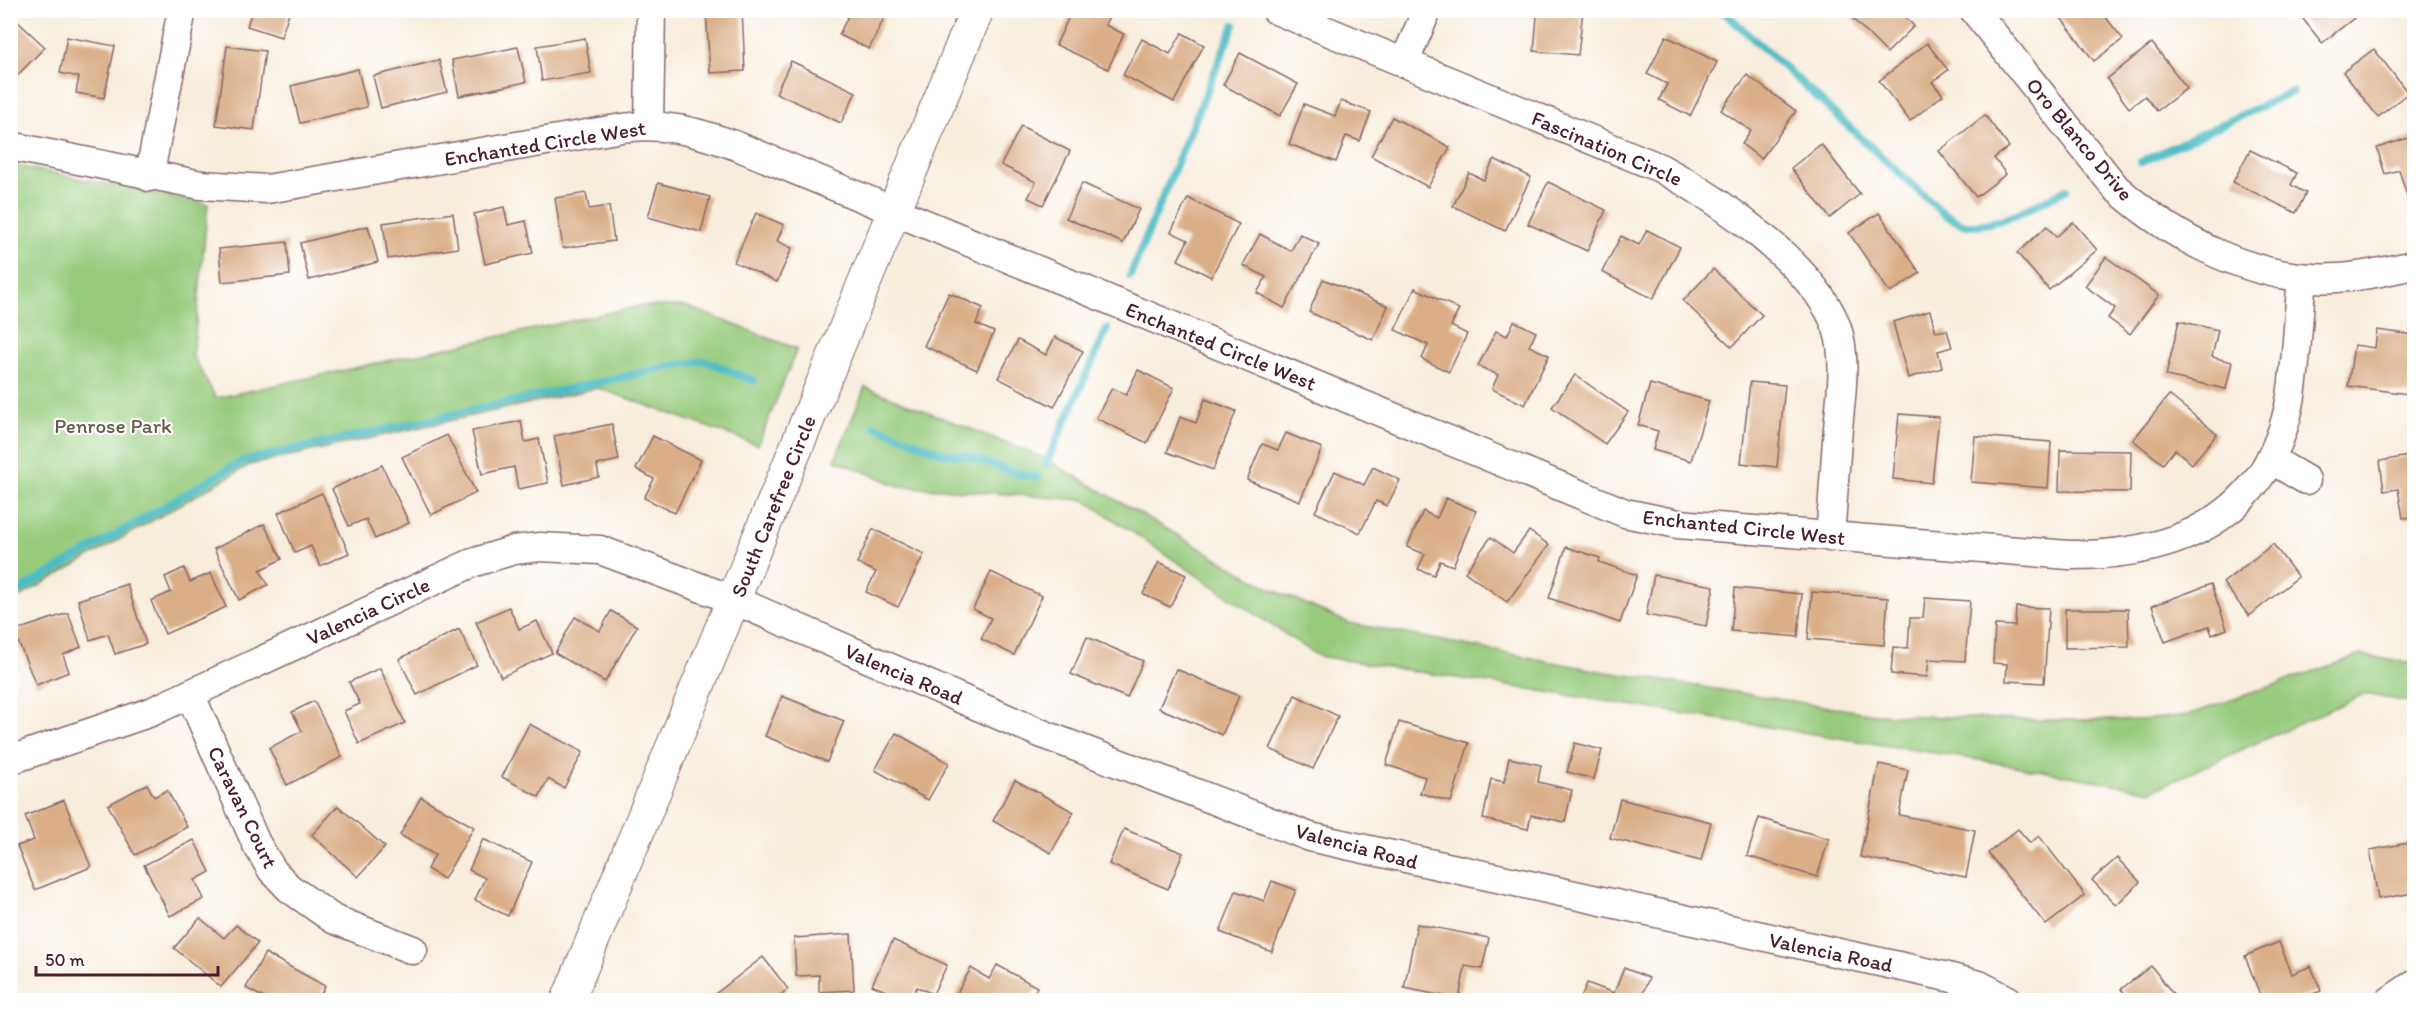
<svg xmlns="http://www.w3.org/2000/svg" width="2425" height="1011" font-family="Itim,sans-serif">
	<rect width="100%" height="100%" fill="#fff"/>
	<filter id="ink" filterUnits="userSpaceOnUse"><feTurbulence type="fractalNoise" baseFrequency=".0167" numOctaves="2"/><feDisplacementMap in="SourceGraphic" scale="12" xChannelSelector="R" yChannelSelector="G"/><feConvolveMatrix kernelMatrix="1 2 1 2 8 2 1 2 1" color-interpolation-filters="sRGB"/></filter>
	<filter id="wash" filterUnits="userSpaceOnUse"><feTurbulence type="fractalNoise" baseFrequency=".008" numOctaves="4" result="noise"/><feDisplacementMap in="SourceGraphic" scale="24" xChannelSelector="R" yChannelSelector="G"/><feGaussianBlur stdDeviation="1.35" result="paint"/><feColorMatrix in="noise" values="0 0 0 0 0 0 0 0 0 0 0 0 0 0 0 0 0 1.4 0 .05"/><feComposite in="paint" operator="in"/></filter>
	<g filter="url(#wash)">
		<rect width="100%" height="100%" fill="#f8eddd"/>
		<g fill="#96cb7c" stroke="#707554" stroke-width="1.5">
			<path d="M11 165 208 204 193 356 216 398 639 306H686L797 349 758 445 598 388 249 465 11 602Z"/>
			<path d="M865 387 1042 457 1271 589 1349 623 1600 671 1875 714 2017 720H2142L2188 715 2361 655 2414 664V703L2364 694 2151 791 1998 763 1318 656 1084 500 899 486 835 460Z"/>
		</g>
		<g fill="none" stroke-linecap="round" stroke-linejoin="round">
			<g stroke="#4ebcc5" stroke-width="8">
				<path d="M1722 10 1945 215C1952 218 1960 224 1967 225 2001 227 2036 204 2066 190"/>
				<path d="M2141 162 2292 92"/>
				<path d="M1130 276 1234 25"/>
				<path d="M875 426 945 454 967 456 1019 474 1038 477"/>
				<path d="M1046 464 1107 329"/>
				<path d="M10 596 243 461 676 365 706 361 754 381"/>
			</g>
		</g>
		<g id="blocks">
			<g fill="#daae87">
				<path d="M252 10H290L281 37 247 26Z"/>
				<path d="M706 10H742L745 71 710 73Z"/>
				<path d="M851 10H888L869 49 839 35Z"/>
				<path d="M1072 10H1112L1105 25 1124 34 1108 69 1056 45Z"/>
				<path d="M1519 10H1583L1578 55 1534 51 1537 16 1519 14Z"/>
				<path d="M1844 10H1898L1914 26 1887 53Z"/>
				<path d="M2055 10H2100L2123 39 2094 61Z"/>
				<path d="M2296 10H2348L2354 18 2322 43Z"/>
				<path d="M16 20 45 47 10 83V26Z"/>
				<path d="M1182 33 1204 45 1174 102 1123 75 1142 39 1170 54Z"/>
				<path d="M1666 36 1717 62 1690 116 1659 100 1667 84 1647 74Z"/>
				<path d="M67 37 115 46 104 98 76 93 79 77 60 73Z"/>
				<path d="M585 38 591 73 542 81 537 46Z"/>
				<path d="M1927 43 1948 70 1932 82 1943 95 1910 121 1879 81Z"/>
				<path d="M2152 43 2187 88 2157 111 2145 96 2129 108 2107 79Z"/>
				<path d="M227 46 265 51 254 130 216 125Z"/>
				<path d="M518 47 526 82 459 96 452 60Z"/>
				<path d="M2374 49 2408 93 2378 117 2343 72Z"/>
				<path d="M1240 53 1298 84 1280 116 1223 85Z"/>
				<path d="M439 60 447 92 381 108 373 76Z"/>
				<path d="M791 61 856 92 841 123 776 93Z"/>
				<path d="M358 69 367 107 300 123 291 86Z"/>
				<path d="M1747 75 1796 111 1761 159 1742 144 1751 131 1721 110Z"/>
				<path d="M1341 101 1371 112 1360 141 1346 136 1336 162 1289 144 1304 104 1335 116Z"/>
				<path d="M1985 115 2009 147 1994 158 2006 174 1976 197 1939 151Z"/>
				<path d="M1392 117 1450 147 1428 187 1371 156Z"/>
				<path d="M1021 126 1070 151 1043 205 1028 198 1036 182 1001 165Z"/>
				<path d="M2414 136V200L2409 202 2399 170 2385 174 2377 148Z"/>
				<path d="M1821 144 1860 194 1830 218 1791 168Z"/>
				<path d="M2250 150 2297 173 2291 185 2306 193 2296 213 2233 182Z"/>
				<path d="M1494 159 1531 177 1505 231 1453 206 1469 173 1484 180Z"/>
				<path d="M1548 182 1606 210 1587 251 1528 224Z"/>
				<path d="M658 183 710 197 701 232 648 217Z"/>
				<path d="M1082 183 1139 209 1123 243 1066 218Z"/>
				<path d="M586 193 589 209 609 206 614 241 563 248 555 198Z"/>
				<path d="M1188 198 1239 224 1211 277 1178 260 1188 240 1171 232Z"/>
				<path d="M504 207 508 225 526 221 533 253 485 264 474 214Z"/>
				<path d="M453 213 458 248 388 259 383 223Z"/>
				<path d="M756 213 784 225 777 241 792 248 777 282 734 262Z"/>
				<path d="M1879 213 1920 273 1890 293 1849 233Z"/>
				<path d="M2073 222 2097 250 2049 290 2017 253 2047 226 2056 237Z"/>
				<path d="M368 226 378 262 309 280 300 243Z"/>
				<path d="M1647 230 1680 247 1653 299 1602 272 1621 236 1639 245Z"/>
				<path d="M1260 234 1291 251 1300 234 1319 244 1284 308 1257 293 1266 277 1243 265Z"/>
				<path d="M287 242 290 275 222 282 219 249Z"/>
				<path d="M2106 257 2159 295 2130 334 2108 318 2115 308 2085 286Z"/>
				<path d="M1713 269 1762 315 1732 347 1683 301Z"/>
				<path d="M1323 279 1388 306 1373 340 1309 312Z"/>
				<path d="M1415 288 1459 309 1451 326 1467 334 1449 372 1422 359 1428 345 1395 330Z"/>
				<path d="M949 293 983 308 976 324 994 332 977 370 924 346Z"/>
				<path d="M1930 311 1936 332 1947 330 1952 347 1938 351 1942 368 1908 378 1893 322Z"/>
				<path d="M1514 321 1536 332 1529 346 1549 355 1525 405 1492 389 1498 375 1478 366 1496 331 1507 336Z"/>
				<path d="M2179 321 2218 330 2212 357 2232 362 2226 389 2166 376Z"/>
				<path d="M2377 330 2414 335 2408 394 2348 386 2354 345 2375 348Z"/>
				<path d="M1055 337 1083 351 1054 407 998 378 1018 340 1046 355Z"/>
				<path d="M1138 370 1174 388 1147 443 1096 418 1112 388 1126 395Z"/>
				<path d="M1575 375 1628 412 1605 444 1552 407Z"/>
				<path d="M1750 382 1785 385 1777 467 1741 463Z"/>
				<path d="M1650 384 1709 401 1691 461 1653 450 1658 431 1638 425Z"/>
				<path d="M2169 395 2217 434 2192 464 2175 449 2163 464 2133 440Z"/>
				<path d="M1205 399 1236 411 1213 470 1167 452 1180 417 1196 423Z"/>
				<path d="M1899 414 1939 417 1932 483 1893 479Z"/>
				<path d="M521 421 525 442 539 439 548 483 518 489 514 467 482 474 472 431Z"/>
				<path d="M612 424 619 460 597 465 599 477 564 485 554 436Z"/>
				<path d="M1286 433 1322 448 1300 501 1247 480 1262 444 1278 450Z"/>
				<path d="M447 435 476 493 431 515 402 457Z"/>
				<path d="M653 436 701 460 675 513 644 498 654 479 636 469Z"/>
				<path d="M1975 436 2051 442 2048 488 1971 482Z"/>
				<path d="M2060 450 2131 451 2130 492 2059 491Z"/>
				<path d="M2414 455V517L2403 518 2398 489 2384 491 2380 461Z"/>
				<path d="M382 465 409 523 375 539 366 519 349 526 332 489Z"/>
				<path d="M1373 467 1400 480 1387 506 1376 501 1360 533 1315 512 1335 471 1364 485Z"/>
				<path d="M322 493 349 553 320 566 311 546 295 553 278 513Z"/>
				<path d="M1446 498 1476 511 1453 566 1440 561 1434 575 1418 569 1425 554 1407 547 1423 511 1437 518Z"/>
				<path d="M264 524 282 559 260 570 268 585 239 600 214 549Z"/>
				<path d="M873 529 924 554 898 607 866 592 876 572 857 563Z"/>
				<path d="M1529 531 1549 545 1507 602 1465 572 1491 537 1513 553Z"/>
				<path d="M2273 544 2298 577 2249 616 2223 583Z"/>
				<path d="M1566 547 1600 558 1599 562 1637 575 1620 623 1549 598Z"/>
				<path d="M1159 562 1186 575 1170 607 1143 594Z"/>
				<path d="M184 568 190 582 211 573 226 607 165 634 151 601 171 592 165 577Z"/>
				<path d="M991 572 1042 596 1014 655 981 639 991 618 973 609Z"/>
				<path d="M1654 575 1714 586 1706 626 1646 615Z"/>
				<path d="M127 584 146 644 115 654 108 634 90 640 78 600Z"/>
				<path d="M2211 584 2227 629 2212 635 2209 626 2165 642 2152 606Z"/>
				<path d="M1735 588 1802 594 1798 637 1731 631Z"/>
				<path d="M1812 592 1888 598 1884 645 1808 639Z"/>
				<path d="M1925 598 1970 601 1965 661 1929 659 1927 677 1891 674 1893 647 1908 648 1910 618H1923Z"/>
				<path d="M509 607 519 629 537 621 552 653 501 677 476 622Z"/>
				<path d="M2016 607 2049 608 2044 683 2006 681 2007 664 1993 663 1995 625 2015 626Z"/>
				<path d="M2065 609H2128L2129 647 2065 648Z"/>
				<path d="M611 611 637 626 605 682 555 653 575 617 600 631Z"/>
				<path d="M68 613 81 647 63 655 69 672 36 685 14 631Z"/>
				<path d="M459 629 477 665 417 695 399 659Z"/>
				<path d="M1087 637 1143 661 1127 698 1071 674Z"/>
				<path d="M380 668 405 723 359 744 344 711 360 704 349 682Z"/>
				<path d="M1176 669 1239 696 1222 735 1159 708Z"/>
				<path d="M1295 695 1338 716 1313 769 1270 749Z"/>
				<path d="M782 696 844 721 827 762 765 736Z"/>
				<path d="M314 701 342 757 287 785 269 748 302 731 292 712Z"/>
				<path d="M1399 722 1469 743 1451 802 1420 793 1425 777 1386 765Z"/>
				<path d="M529 724 583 752 564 788 548 779 539 797 502 777Z"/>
				<path d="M896 733 949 763 928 800 875 770Z"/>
				<path d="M1575 743 1602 750 1594 779 1567 772Z"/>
				<path d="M1509 758 1541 765 1538 782 1572 790 1565 822 1531 815 1528 829 1483 819 1491 779 1504 782Z"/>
				<path d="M1879 764 1908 770 1899 815 1975 830 1966 877 1860 857Z"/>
				<path d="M1015 780 1074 812 1051 853 993 821Z"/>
				<path d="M147 784 154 797 167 790 187 827 135 855 108 805Z"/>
				<path d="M421 797 474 827 444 879 427 869 435 855 400 835Z"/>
				<path d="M1620 799 1711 822 1701 861 1610 838Z"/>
				<path d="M64 800 91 867 35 890 17 846 34 840 25 816Z"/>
				<path d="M338 806 385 847 358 877 312 835Z"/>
				<path d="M1759 818 1829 839 1817 877 1747 856Z"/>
				<path d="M1124 829 1183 853 1168 889 1109 864Z"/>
				<path d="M2018 829 2030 843 2039 836 2085 895 2046 925 1988 853Z"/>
				<path d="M483 839 532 862 508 916 475 900 485 878 469 870Z"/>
				<path d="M194 840 210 872 195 880 204 899 170 916 144 865Z"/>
				<path d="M2414 842V893L2378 899 2370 850Z"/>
				<path d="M2117 858 2140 882 2116 905 2092 880Z"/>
				<path d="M1272 881 1296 890 1272 952 1220 932 1236 891 1264 901Z"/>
				<path d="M200 918 224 938 236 925 258 943 221 987 174 948Z"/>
				<path d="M1417 924 1489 938 1482 969 1465 966 1459 999 1404 988Z"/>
				<path d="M851 934 854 990 819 992V975L796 976 794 938Z"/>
				<path d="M893 940 947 965 933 994 917 987 911 1000H906L872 985Z"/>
				<path d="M2279 942 2292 974 2311 966 2321 991 2296 1000H2262L2245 956Z"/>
				<path d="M265 953 325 986 318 1000H268L246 988Z"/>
				<path d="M763 957 788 989 774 1000H720L715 994Z"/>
				<path d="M997 965 1037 987 1030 1000H953L971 968 989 979Z"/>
				<path d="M2151 966 2178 1000H2130L2121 989Z"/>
				<path d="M1624 968 1649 978 1640 1000H1580L1587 983 1614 993Z"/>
			</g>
		</g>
	</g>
	<g filter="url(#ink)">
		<use href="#blocks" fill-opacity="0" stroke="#876769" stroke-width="1.5"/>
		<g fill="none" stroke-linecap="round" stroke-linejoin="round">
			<g stroke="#876769" stroke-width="31">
				<g id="minor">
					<path d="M1276 10 1660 168C1716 197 1816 267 1837 328 1847 358 1841 397 1838 428 1835 464 1833 501 1830 537"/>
					<path d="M1974 10 2116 188C2175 240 2257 283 2337 278 2363 277 2389 270 2414 265"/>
					<path d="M1404 63 1427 10"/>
					<path d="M649 124 651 10"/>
					<path d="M10 146 201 185 267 189 622 128C664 122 697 132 737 146L1625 513 1678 524 2069 555C2180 556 2270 516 2291 396 2297 358 2298 317 2302 278"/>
					<path d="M149 177 182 10"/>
					<path d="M2270 459 2306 480"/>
					<path d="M190 694 256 843 272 870 289 888 333 919 413 950"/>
					<path d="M10 760 151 712 472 563 514 550 540 547 600 550 734 600 1040 733 1310 837 1948 977 1979 985 2008 1000"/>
					<path d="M2391 1000 2414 984"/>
				</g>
			</g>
			<g stroke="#876769" stroke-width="35">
				<path id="major" d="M568 1000 977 10"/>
			</g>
			<use href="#minor" stroke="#fff" stroke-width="28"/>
			<use href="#major" stroke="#fff" stroke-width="33"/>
		</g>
	</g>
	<g text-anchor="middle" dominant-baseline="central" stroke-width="4.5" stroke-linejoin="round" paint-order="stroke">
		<g font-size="21" fill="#4a1f2b" stroke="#fff">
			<text transform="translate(2080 139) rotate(50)">Oro Blanco Drive</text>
			<text transform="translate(545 143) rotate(-9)">Enchanted Circle West</text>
			<text transform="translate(1607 148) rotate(23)">Fascination Circle</text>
			<text transform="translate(1221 346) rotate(22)">Enchanted Circle West</text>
			<text transform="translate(773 506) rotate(-68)">South Carefree Circle</text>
			<text transform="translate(1744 527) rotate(6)">Enchanted Circle West</text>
			<text transform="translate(368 611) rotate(-25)">Valencia Circle</text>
			<text transform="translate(904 674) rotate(23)">Valencia Road</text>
			<text transform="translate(243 807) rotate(64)">Caravan Court</text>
			<text transform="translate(1357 846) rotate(15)">Valencia Road</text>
			<text transform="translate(1831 952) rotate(12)">Valencia Road</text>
		</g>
		<g font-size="21" fill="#655b47" stroke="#fff">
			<text x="113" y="425">Penrose Park</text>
		</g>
	</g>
	<rect width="2425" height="1011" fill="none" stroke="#fff" stroke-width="36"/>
	<path d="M36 966v9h182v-9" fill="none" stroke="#4a1f2b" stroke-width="3"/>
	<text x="45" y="966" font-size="18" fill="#4a1f2b" stroke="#ffffff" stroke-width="4.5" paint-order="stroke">50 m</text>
</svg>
